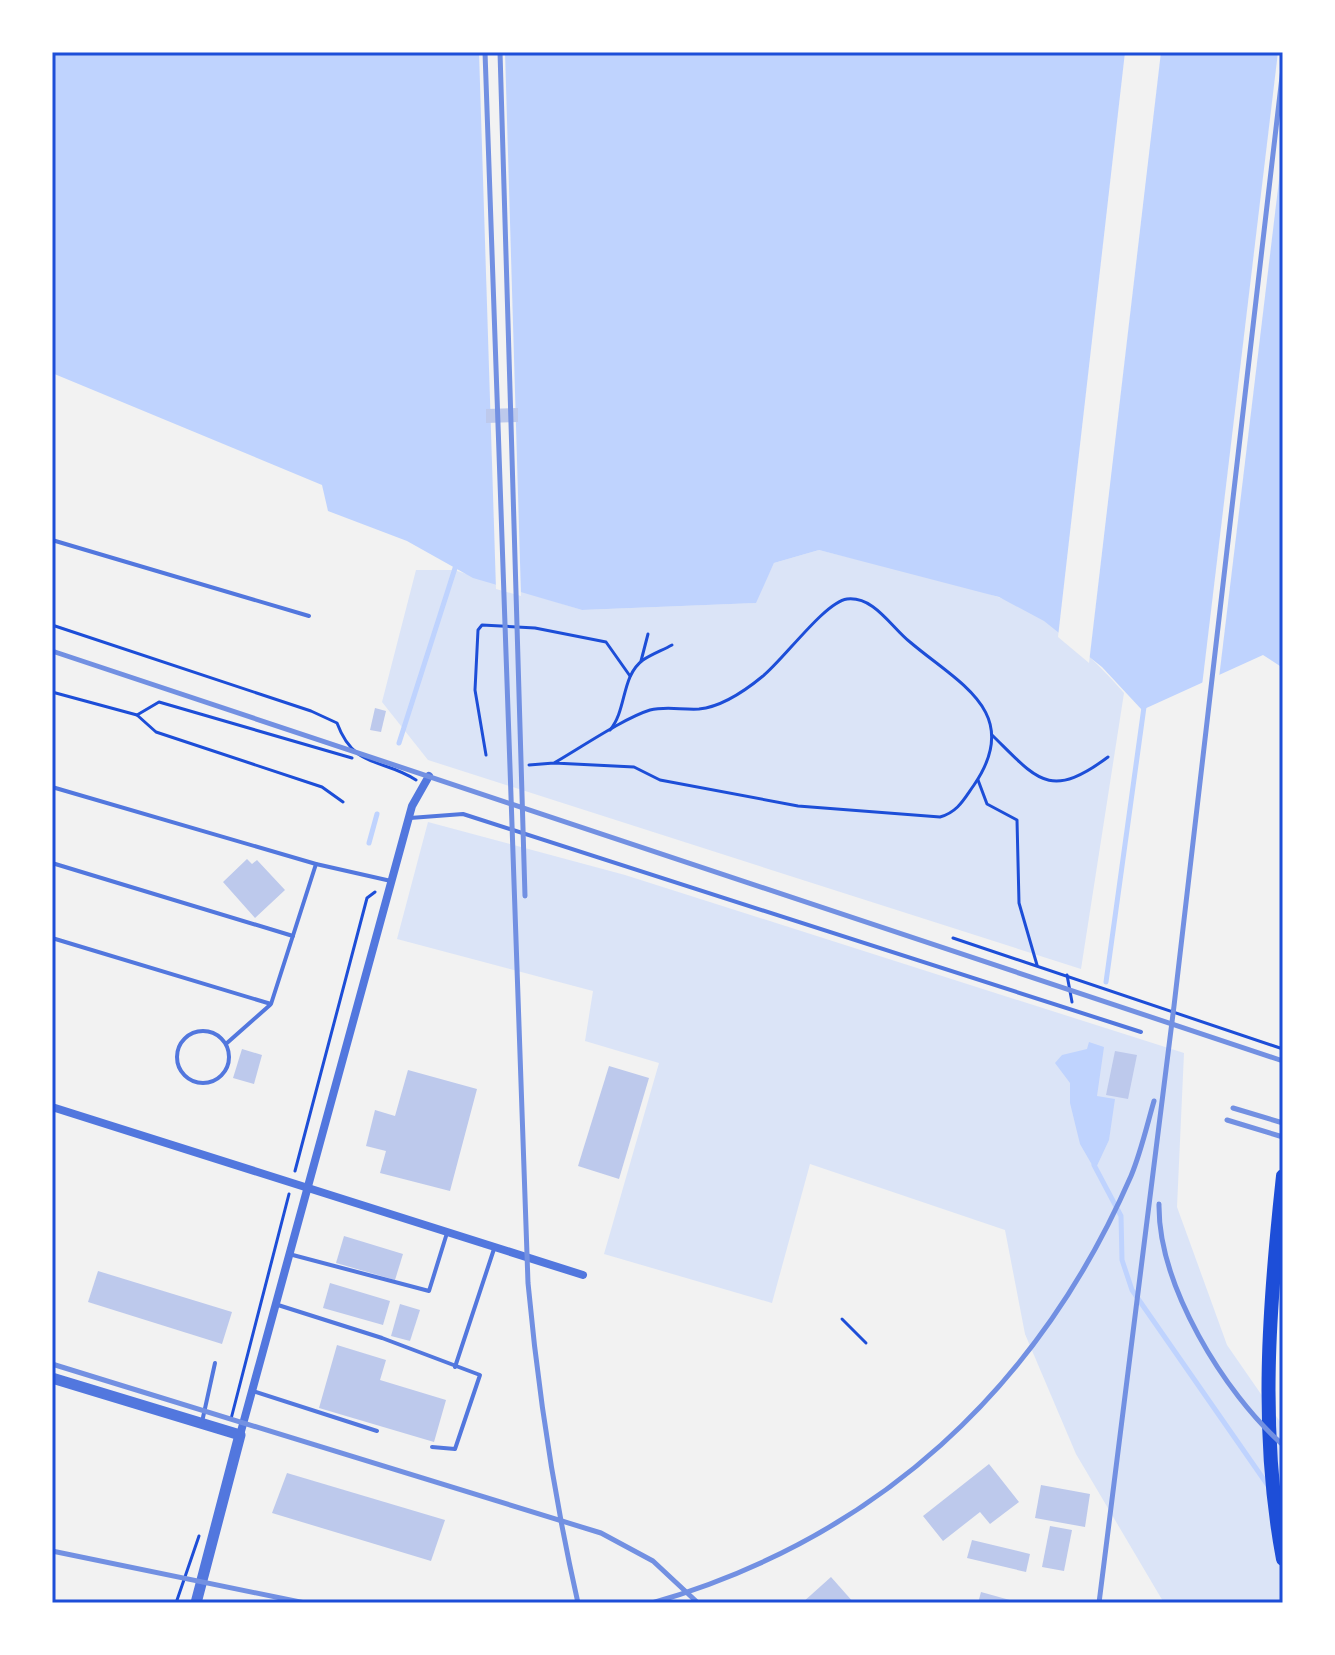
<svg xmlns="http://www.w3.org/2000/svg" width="1335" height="1655" font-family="'PT Sans',sans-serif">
	<rect width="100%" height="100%" fill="#f2f2f2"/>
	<g fill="#dbe4f7">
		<path d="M819 550C878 565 940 576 998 597 1047 614 1090 654 1124 693L1081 969 428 760 382 702 416 570H454L582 610 755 603 774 563Z"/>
		<path d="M428 822 625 875 1184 1053 1177 1207 1227 1345 1283 1426V1603H1164L1076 1454 1025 1334 1005 1230 810 1164 772 1303 604 1254 659 1063 585 1041 593 991 397 939Z"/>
	</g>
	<g fill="#bfd3fe">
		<path d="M52 52H1283V668L1263 655 1142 710 1102 667 1044 621 999 597 819 550 774 563 756 603 582 610 473 578 407 541 328 511 322 485 52 373Z"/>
		<path d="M1089 1042 1104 1047 1097 1096 1115 1099 1109 1140 1095 1170 1080 1144 1070 1103V1083L1055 1063 1062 1055 1087 1049Z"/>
	</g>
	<g fill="#f2f2f2">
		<path d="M479 52H505L521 596 496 589Z"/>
		<path d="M1125 52H1161L1089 663 1058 637Z"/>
		<path d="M1278 52H1283V147L1219 678 1202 686Z"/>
	</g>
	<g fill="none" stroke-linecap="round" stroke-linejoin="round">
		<g stroke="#bfd3fe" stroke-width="5">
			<path d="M399 743 456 565"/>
			<path d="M369 843 377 814"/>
			<path d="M1106 982 1144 707"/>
			<path d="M1094 1165 1121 1216 1122 1260 1132 1290 1269 1487"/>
		</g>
	</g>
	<g fill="#bdc9ec">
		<path d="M518 408V422L486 423V409Z"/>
		<path d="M375 708 386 711 381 732 370 730Z"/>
		<path d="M247 859 252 864 257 860 285 890 255 918 223 882Z"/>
		<path d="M242 1049 262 1055 254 1084 233 1078Z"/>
		<path d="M1115 1051 1137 1055 1128 1099 1106 1095Z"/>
		<path d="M609 1066 649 1078 619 1179 578 1166Z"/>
		<path d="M408 1070 477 1089 450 1191 380 1173 386 1151 366 1146 375 1110 395 1116Z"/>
		<path d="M344 1236 403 1254 395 1280 336 1263Z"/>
		<path d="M98 1271 232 1312 222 1344 88 1302Z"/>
		<path d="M330 1283 390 1301 383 1325 323 1308Z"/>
		<path d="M400 1304 420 1310 410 1341 391 1336Z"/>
		<path d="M337 1345 386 1360 380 1380 446 1400 434 1442 319 1408Z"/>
		<path d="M989 1464 1019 1502 990 1524 980 1512 943 1541 923 1516Z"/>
		<path d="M287 1473 445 1520 431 1561 272 1513Z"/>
		<path d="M1041 1485 1090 1494 1085 1527 1035 1518Z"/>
		<path d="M1050 1526 1072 1530 1064 1571 1042 1567Z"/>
		<path d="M972 1540 1030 1554 1026 1572 967 1558Z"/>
		<path d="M831 1577 854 1603H802Z"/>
		<path d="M981 1592 1017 1602V1603H978Z"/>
	</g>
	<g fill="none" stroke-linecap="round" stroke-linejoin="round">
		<g stroke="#1d4ed8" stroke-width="3">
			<path d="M52 625 311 711 337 723C354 769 382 758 416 780"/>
			<path d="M641 661 648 634"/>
			<path d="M52 692 137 715 156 732 322 787 343 802"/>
			<path d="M137 715 159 702 352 758"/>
			<path d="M610 730C627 710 621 676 643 660 652 654 663 650 672 645"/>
			<path d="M992 735C1037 779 1049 801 1108 757"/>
			<path d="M486 755 475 690 478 630 482 625 535 628 606 642 630 676"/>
			<path d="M529 765 554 763 634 767 660 780 798 806 940 817C958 812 964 799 974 785 1024 712 958 683 910 642 891 627 874 596 847 599 825 602 784 659 763 676 746 690 721 707 699 709 682 710 666 706 650 710 624 718 580 748 554 763"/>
			<path d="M978 780 987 804 1017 820 1019 903 1037 965"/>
			<path d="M953 938 1283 1049"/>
			<path d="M1067 975 1072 1002"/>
			<path d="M295 1171 367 898 375 892"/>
			<path d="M842 1319 866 1343"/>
			<path d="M231 1419 289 1194"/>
			<path d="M176 1603 199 1536"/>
		</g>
		<g stroke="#5277de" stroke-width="4">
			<path d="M52 540 309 616"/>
			<path d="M52 787 316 864 391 881"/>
			<path d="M410 818 463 814 1141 1032"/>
			<path d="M52 863 293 936"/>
			<path d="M52 938 271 1004 316 864"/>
			<circle cx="203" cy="1057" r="26"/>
			<path d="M227 1043 270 1005"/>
			<path d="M289 1254 429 1291 447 1233"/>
			<path d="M278 1305 382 1338 480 1375 455 1449 432 1447"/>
			<path d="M455 1367 494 1249"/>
			<path d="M253 1391 377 1431"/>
			<path d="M202 1422 215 1363"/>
		</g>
		<g stroke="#5277de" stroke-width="8">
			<path d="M52 1107 583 1275"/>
			<path d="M240 1435 412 806 429 776"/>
		</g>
		<path stroke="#5277de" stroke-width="11" d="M52 1378 240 1435 196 1603"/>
		<path stroke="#1d4ed8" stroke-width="14" d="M1283 1176C1269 1305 1259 1431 1283 1559"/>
		<g stroke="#7290e2" stroke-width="5">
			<path d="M485 52 528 1283C538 1391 554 1497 578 1603"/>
			<path d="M500 52 525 896"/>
			<path d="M52 651 1283 1061"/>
			<path d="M1233 1108 1283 1123"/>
			<path d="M1227 1120 1283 1137"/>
			<path d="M1159 1204C1158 1285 1224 1393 1283 1445"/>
			<path d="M52 1364 601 1533 653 1561 698 1603"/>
			<path d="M52 1551 305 1603"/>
			<path d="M652 1603C877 1538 1038 1389 1131 1176 1141 1152 1147 1125 1154 1101"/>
			<path d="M1099 1603 1174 1006 1283 68"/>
		</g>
	</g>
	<rect width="1335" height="1655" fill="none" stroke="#ffffff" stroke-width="108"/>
	<rect x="54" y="54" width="1227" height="1547" fill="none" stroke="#1d4ed8" stroke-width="3"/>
</svg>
